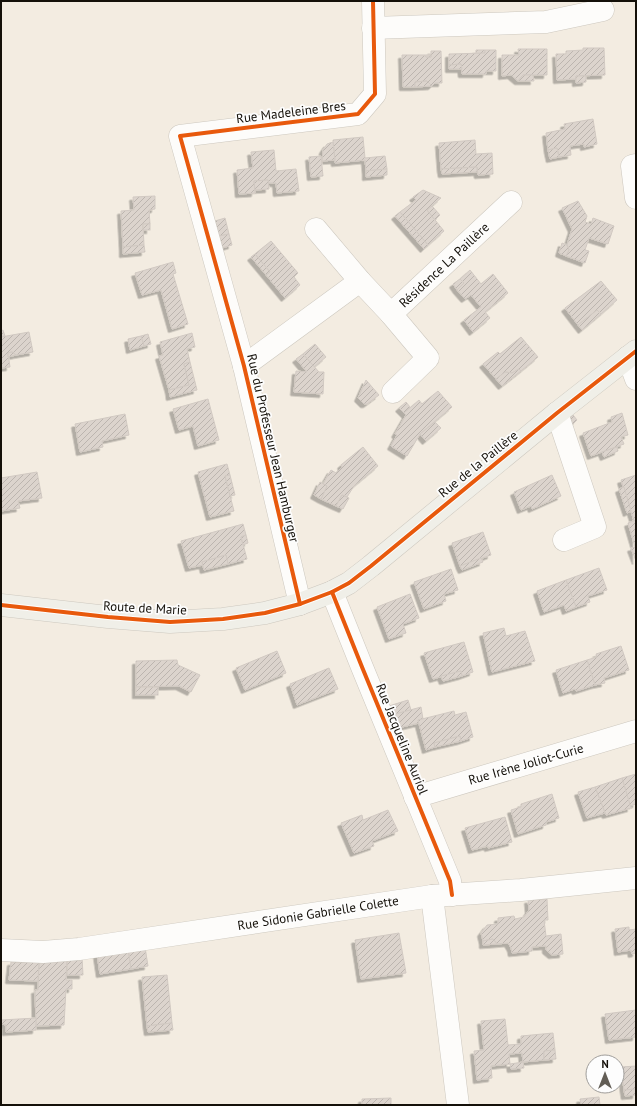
<svg xmlns="http://www.w3.org/2000/svg" width="637" height="1106" font-family="'PT Sans',sans-serif">
	<defs>
		<pattern id="building-hatch" width="6" height="6" patternUnits="userSpaceOnUse"><rect width="6" height="6" fill="#dcd4cd"/><path d="M-1 1l2-2M0 6l6-6M5 7l2-2" fill="none" stroke="#bcb5af"/></pattern>
		<filter id="shadow"><feDropShadow dx="-3.5" dy="3.5" stdDeviation="0" flood-color="#0004"/></filter>
	</defs>
	<rect width="100%" height="100%" fill="#f3ece1"/>
	<g fill="url(#building-hatch)" stroke="#d1c9c2" filter="url(#shadow)">
		<path d="M583 48H604L605 75 576 76V79L557 80 556 54H566V51L583 50Z"/>
		<path d="M518 49H547V75H523L518 81 511 75 502 76V55H519Z"/>
		<path d="M476 50H485V53L476 54Z"/>
		<path d="M485 50H496V71H486V74H462L461 64 449 65V54L485 53Z"/>
		<path d="M431 51H441L442 83H435L432 86 427 81 415 82V87H403L402 55H424L426 57H431Z"/>
		<path d="M424 55H431V57H426Z"/>
		<path d="M461 64 462 69H449V65Z"/>
		<path d="M523 75H533L534 81H518Z"/>
		<path d="M576 76H586V82L576 83Z"/>
		<path d="M427 81 432 86 415 87V82Z"/>
		<path d="M593 119 597 144 584 147V144L570 146 571 155 559 157 557 148 548 150 546 133 565 129 564 124Z"/>
		<path d="M363 137 365 158 385 156 387 169 366 171 365 160 335 163 333 140Z"/>
		<path d="M475 140 476 154 492 153 493 174 478 175 477 167 441 169 439 143Z"/>
		<path d="M333 142 335 160 322 161 323 150 327 144Z"/>
		<path d="M557 148 559 157 550 159 548 150Z"/>
		<path d="M274 150 276 171 296 169 299 191 277 193 276 183H268V180L254 181 255 193 239 194 237 170 253 168 251 152Z"/>
		<path d="M321 156 323 176 311 177 309 157Z"/>
		<path d="M477 167V172L442 174 441 169Z"/>
		<path d="M387 169V175L366 177V171Z"/>
		<path d="M268 180 269 189 255 190 254 181Z"/>
		<path d="M423 190 441 198 427 210 444 231 428 245 400 212 416 200 413 197Z"/>
		<path d="M155 196V209L149 210 150 224H143L144 245 123 247 121 211 134 210 133 197Z"/>
		<path d="M578 201 587 216 585 222 591 224 593 218 614 226 608 244 589 238 585 250 589 251 585 263 566 256 569 250 567 245 572 229 562 208Z"/>
		<path d="M432 206 440 215 435 220 427 210Z"/>
		<path d="M400 212 428 245 424 249 395 216Z"/>
		<path d="M225 218 229 234 219 236 215 221Z"/>
		<rect x="143" y="224" width="7" height="6"/>
		<path d="M229 234 232 245 222 248 219 236Z"/>
		<path d="M271 241 298 273 294 277 300 285 285 298 266 275 270 272 255 254Z"/>
		<path d="M562 243 567 245 569 250 566 256 559 253Z"/>
		<path d="M144 245 145 252 123 254V247Z"/>
		<path d="M255 254 270 272 266 275 251 257Z"/>
		<path d="M173 262 176 273 173 274 188 324 172 329 161 290 142 295 135 273Z"/>
		<path d="M470 270 481 284 493 274 508 293 485 312 490 318 473 332 464 320 481 307 471 295 465 299 457 290 464 283 460 279Z"/>
		<path d="M460 279 464 283 457 290 453 284Z"/>
		<path d="M601 281 617 300 601 314 597 310 578 325 565 308Z"/>
		<path d="M597 310 601 314 582 330 578 325Z"/>
		<path d="M3 330 5 336 1 337V331Z"/>
		<path d="M29 332 33 352 16 355 12 352 8 353 10 367 1 368V337Z"/>
		<path d="M192 333 195 347 187 349 190 362 184 364 189 385 169 390 159 356 163 355 160 342Z"/>
		<path d="M148 334 151 344 144 346 141 336Z"/>
		<path d="M141 336 144 346 130 350 128 339Z"/>
		<path d="M521 337 538 357 521 371 519 369 512 373 505 372 496 379 483 364 498 352 500 354Z"/>
		<path d="M315 344 326 357 314 367 303 354Z"/>
		<path d="M12 352 16 355 8 357V353Z"/>
		<path d="M303 354 319 372H324L323 394 294 392 296 371 307 372 296 359Z"/>
		<path d="M190 362 197 390 170 397 169 390 189 385 184 364Z"/>
		<path d="M519 369 521 371 502 386 496 379 505 372 512 373Z"/>
		<path d="M366 380 379 395 367 404H364L358 398Z"/>
		<path d="M438 391 452 407 420 434 407 456 391 446 397 435 395 434 406 415 404 413 419 400 422 404Z"/>
		<path d="M208 399 219 440 198 446 193 426 179 430 173 409Z"/>
		<path d="M406 402 410 407 404 413 399 408Z"/>
		<path d="M622 413 628 435 621 437 624 444 591 456 583 433 612 422 611 417Z"/>
		<path d="M125 414 129 435 102 441 103 447 80 452 75 424Z"/>
		<path d="M573 415 577 420 572 425 568 420Z"/>
		<path d="M435 422 441 428 426 441 420 434Z"/>
		<path d="M363 447 378 466 354 486 347 497 342 495 336 506 321 499 327 486 323 484 331 470 336 473 342 467 341 465Z"/>
		<path d="M617 447 618 451 604 457 602 452Z"/>
		<path d="M227 464 230 475 225 476 234 511 210 517 198 472Z"/>
		<path d="M37 472 42 498 18 501 20 508 1 511V478Z"/>
		<path d="M230 475 235 495 230 496 225 476Z"/>
		<path d="M552 475 561 496 532 509 531 506 521 510 514 492Z"/>
		<path d="M636 475V520L634 521 621 480Z"/>
		<path d="M320 482 327 486 321 499 314 495Z"/>
		<path d="M624 487 631 511 627 513 619 489Z"/>
		<path d="M342 495 349 498 343 509 336 506Z"/>
		<path d="M636 520V550L628 523Z"/>
		<path d="M243 524 246 535 241 537 247 559 228 564 226 555 202 562 203 565 189 568 181 541Z"/>
		<path d="M483 532 491 555 460 566 452 543Z"/>
		<path d="M246 535 248 543 243 545 241 537Z"/>
		<path d="M635 547 636 550V561L631 548Z"/>
		<path d="M226 555 228 564 204 570 202 562Z"/>
		<path d="M481 558 483 562 462 570 460 566Z"/>
		<path d="M599 568 607 590 588 596 590 602 576 607 566 580Z"/>
		<path d="M451 569 458 590 444 594 446 601 424 609 414 582Z"/>
		<path d="M566 580 576 607 566 611 564 605 544 612 537 591Z"/>
		<path d="M410 594 419 618 403 624 406 633 389 639 377 607Z"/>
		<path d="M504 628 506 636 525 631 535 661 492 672 483 633Z"/>
		<path d="M464 642 473 672 462 676 461 671 433 679 424 653Z"/>
		<path d="M621 646 629 670 604 678 605 683 595 685 587 660 597 657 596 654Z"/>
		<path d="M277 651 286 673 245 690 236 668Z"/>
		<path d="M177 660 178 665 200 675 191 692 179 686 136 687V661Z"/>
		<path d="M587 660 595 685 576 691 575 689 563 693 556 670Z"/>
		<path d="M329 668 338 689 297 705 290 684Z"/>
		<path d="M461 671 462 676 443 681 441 676Z"/>
		<rect x="136" y="687" width="22" height="8"/>
		<path d="M408 700 411 710 392 715 389 706Z"/>
		<path d="M421 707 423 719 418 720 419 723 398 728 392 715Z"/>
		<path d="M454 711 455 715 466 712 473 737 461 741 460 736 434 743 435 747 426 750 418 720Z"/>
		<path d="M460 736 461 741 435 747 434 743Z"/>
		<path d="M636 774V804L630 806 622 778Z"/>
		<path d="M622 778 631 808 606 815 595 787Z"/>
		<path d="M595 787 605 813 587 818 578 792Z"/>
		<path d="M552 794 559 818 546 822V825L518 834 511 810 521 807V804Z"/>
		<path d="M388 810 398 831 372 841 374 846 354 853 341 823 362 815 363 820Z"/>
		<path d="M505 817 512 842 488 848V846L472 850 465 828Z"/>
		<path d="M547 899 548 920H544L546 936 561 934 563 954 552 955 546 950V946L532 947V951L512 953 511 948 508 943 497 944 493 939 483 941 481 933 487 925 498 924V918L514 916 515 919 524 917 529 910 528 900Z"/>
		<path d="M629 927V930L636 929V953L632 954 631 950 618 952 615 929Z"/>
		<path d="M399 933 406 973 361 979 355 940Z"/>
		<path d="M493 939 497 944 483 945V941Z"/>
		<path d="M145 947 148 966 131 969 128 949Z"/>
		<path d="M128 949 131 969 100 974 97 954Z"/>
		<path d="M82 957 83 975H67V958Z"/>
		<path d="M67 958 66 980H72V989H66L64 1025 36 1026 35 990H38L39 962Z"/>
		<path d="M11 962H39L38 981 9 980Z"/>
		<path d="M167 975 172 1023 147 1026 142 977Z"/>
		<path d="M636 1010V1037L609 1040 605 1014Z"/>
		<path d="M36 1018V1030L6 1032V1025L1 1024V1020Z"/>
		<path d="M505 1019 508 1045 521 1044V1036L553 1033 555 1050 544 1051V1060L523 1062 522 1053 509 1054 510 1064 491 1066 492 1078 477 1080 474 1051 484 1050 481 1021Z"/>
		<path d="M172 1023 173 1030 148 1032 147 1026Z"/>
		<path d="M555 1050 556 1059 544 1060V1051Z"/>
		<path d="M523 1062 524 1068 511 1069 510 1064Z"/>
		<path d="M636 1066V1089L624 1090 621 1067Z"/>
		<path d="M636 1089V1095L625 1096 624 1090Z"/>
		<path d="M599 1097 600 1105H581L580 1099Z"/>
		<path d="M391 1098V1105H362V1099Z"/>
	</g>
	<g fill="none" stroke-linecap="round" stroke-linejoin="round">
		<g stroke="#cdc8bf" stroke-width="23">
			<g id="street">
				<path d="M373 28 546 22 603 10"/>
				<path d="M636 165 632 166 636 198"/>
				<path d="M316 229 360 281"/>
				<path d="M391 314 428 358 393 392"/>
				<path d="M628 357 636 379"/>
				<path d="M244 366 360 281 391 314 511 202"/>
				<path d="M557 413 595 527 564 540"/>
				<path d="M332 592 362 667 450 881 452 895"/>
				<path d="M300 604 244 366 180 136 358 114 375 94 373 1"/>
				<path d="M415 797 636 731"/>
				<path d="M432 896 458 1105"/>
				<path d="M1 950 43 952 79 949 432 896 521 890 636 878"/>
			</g>
		</g>
		<g stroke="#cdc8bf" stroke-width="23">
			<path id="secondary" d="M1 605 108 617 170 622 223 619 265 613 300 604 332 592 349 583 371 566 557 413 636 351"/>
		</g>
		<use href="#street" stroke="#fdfcfa" stroke-width="22"/>
		<use href="#secondary" stroke="#f0efe8" stroke-width="22"/>
		<g stroke="#fdfdfd" stroke-width="6">
			<g id="cycleway">
				<path d="M332 592 362 667 450 881 452 895"/>
				<path d="M300 604 244 366 180 136 358 114 375 94 373 1"/>
				<path d="M1 605 108 617 170 622 223 619 265 613 300 604 332 592 349 583 371 566 557 413 636 351"/>
			</g>
		</g>
		<use href="#cycleway" stroke="#e8590c" stroke-width="4"/>
	</g>
	<g text-anchor="middle" dominant-baseline="central" stroke-width="3.5" stroke-linejoin="round" paint-order="stroke">
		<g font-size="13" fill="#141009" stroke="#fdfdfd">
			<text transform="translate(291 112) rotate(-7)">Rue Madeleine Bres</text>
			<text transform="translate(444 265) rotate(-43)">Résidence La Paillère</text>
			<text transform="translate(273 448) rotate(77)">Rue du Professeur Jean Hamburger</text>
			<text transform="translate(478 464) rotate(-39)">Rue de la Paillère</text>
			<text transform="translate(145 608) rotate(3)">Route de Marie</text>
			<text transform="translate(402 739) rotate(68)">Rue Jacqueline Auriol</text>
			<text transform="translate(526 764) rotate(-16)">Rue Irène Joliot-Curie</text>
			<text transform="translate(318 913) rotate(-9)">Rue Sidonie Gabrielle Colette</text>
		</g>
	</g>
	<rect width="637" height="1106" fill="none" stroke="#141009" stroke-width="4"/>
	<g transform="translate(605 1074)"><circle r="19" fill="#fdfdfd" stroke="#a09e9b"/>
	<path d="M0-3L7 15L0 10L-7 15Z" fill="#625d55"/>
	<text y="-6" font-size="11" font-weight="bold" text-anchor="middle" fill="#141009">N</text>
	</g>
</svg>
